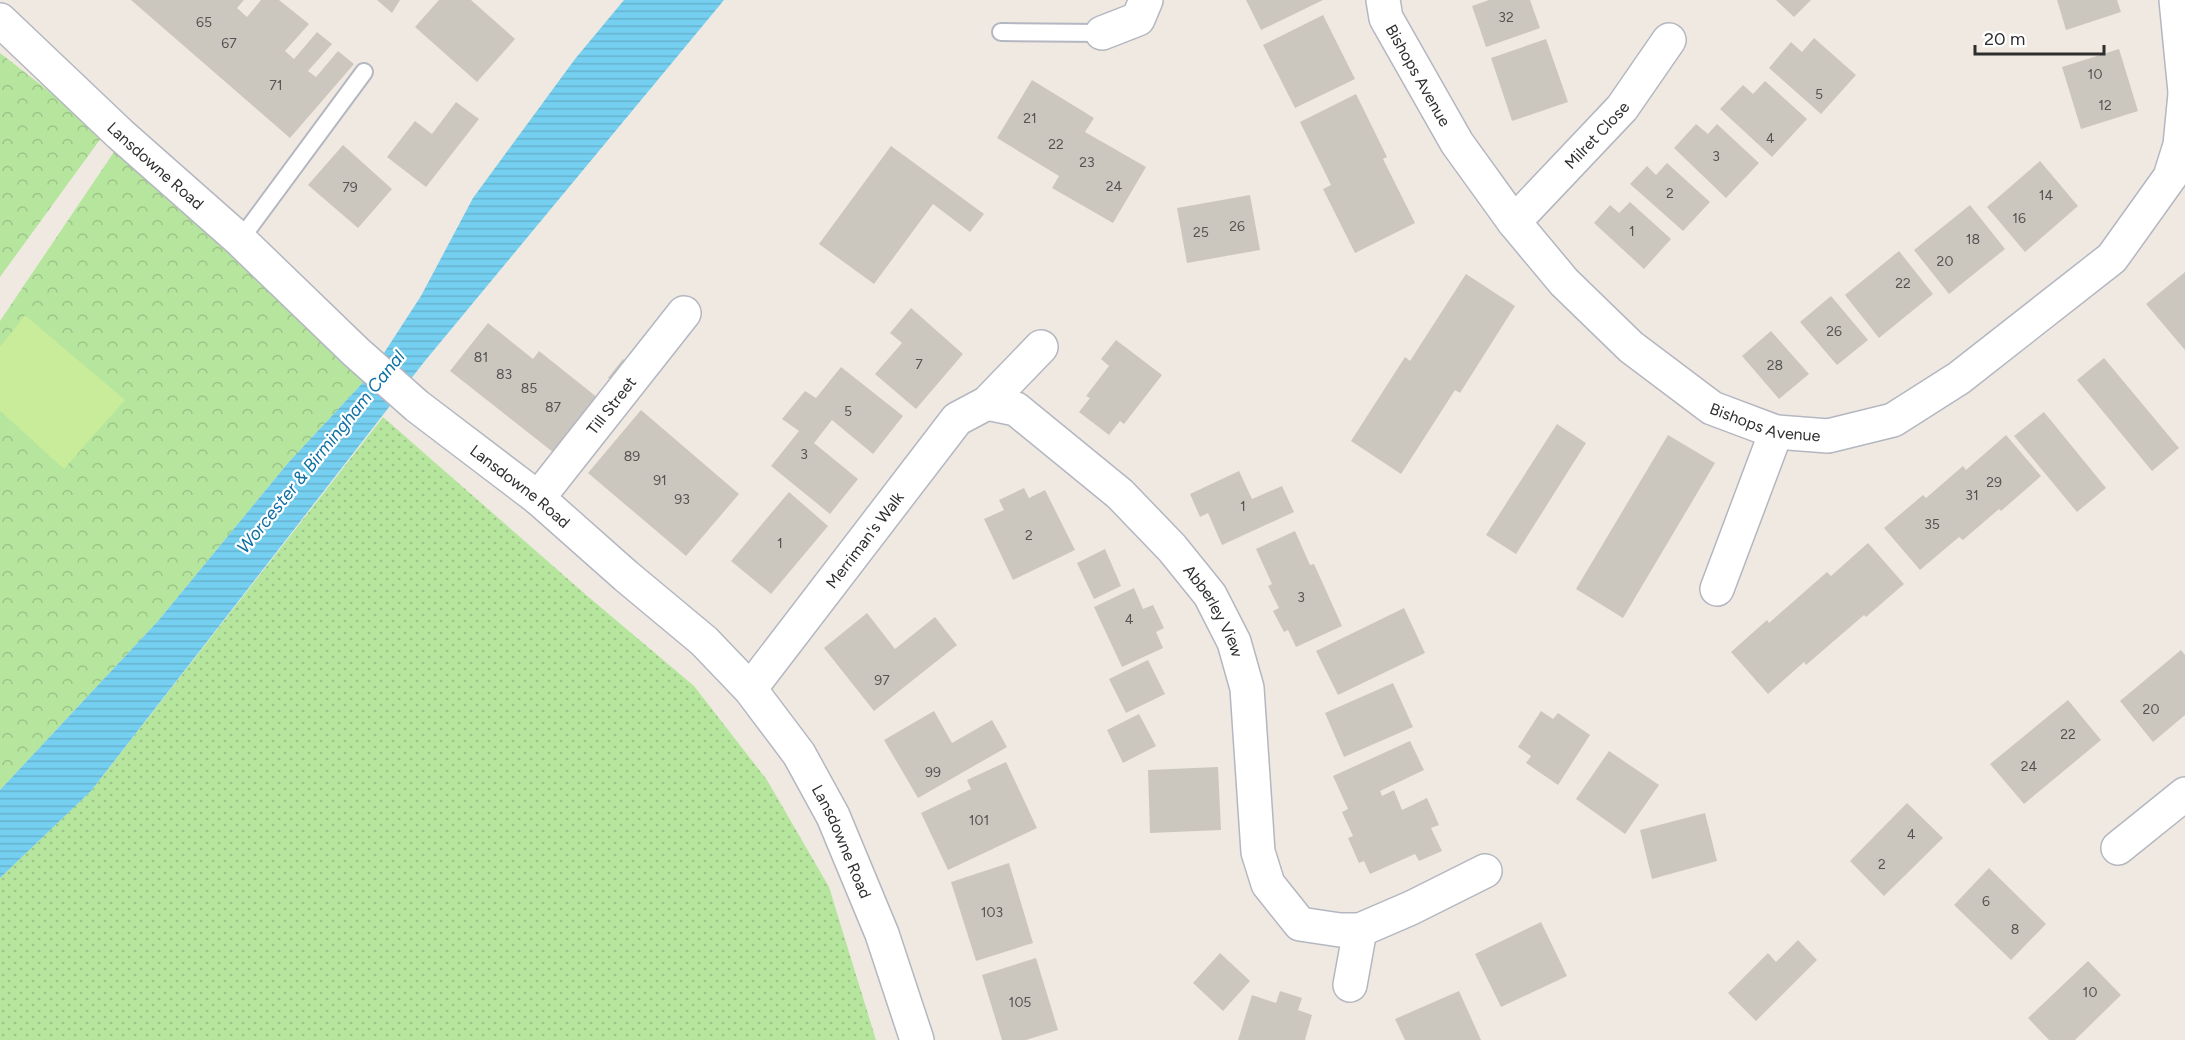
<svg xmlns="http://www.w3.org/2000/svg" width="2185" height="1040" font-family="Figtree,sans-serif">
	<defs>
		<pattern id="park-crowns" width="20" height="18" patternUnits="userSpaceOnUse" patternTransform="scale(1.5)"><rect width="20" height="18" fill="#b6e59e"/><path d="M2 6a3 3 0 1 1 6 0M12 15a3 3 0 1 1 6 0" fill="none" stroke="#9dc588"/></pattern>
		<pattern id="garden-dots" width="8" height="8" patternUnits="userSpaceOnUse" patternTransform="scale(1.5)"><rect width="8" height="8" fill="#b6e59e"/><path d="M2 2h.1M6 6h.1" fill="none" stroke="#9dc588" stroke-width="1.8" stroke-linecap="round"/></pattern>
		<pattern id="water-rules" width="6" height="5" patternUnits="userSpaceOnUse" patternTransform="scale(1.5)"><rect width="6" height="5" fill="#75cff0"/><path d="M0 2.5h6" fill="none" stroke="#66b2ce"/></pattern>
	</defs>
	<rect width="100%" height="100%" fill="#efe9e1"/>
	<g fill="url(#park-crowns)">
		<path d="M0 53 104 134 0 277Z"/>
		<path d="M118 146 369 376 288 463 158 621 0 790V321Z"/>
	</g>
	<path fill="url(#garden-dots)" d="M383 417 585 594 694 686 767 780 829 887 876 1040H0V878L91 791Z"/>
	<path fill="#c9ec9a" d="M25 315 125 400 64 469 0 411V347Z"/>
	<path fill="url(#water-rules)" d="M624 0H724L424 362 91 791 0 878V790L158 621 288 463 369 376 421 296 473 198 575 59Z"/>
	<g fill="#cbc7bf">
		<path d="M131 0H244L237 8 247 17 261 0H279L309 24 285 51 294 59 317 32 332 44 308 71 316 77 338 51 354 64 290 138Z"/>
		<path d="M377 0H400L392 13Z"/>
		<path d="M439 0H471L515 39 477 82 415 27Z"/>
		<path d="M1246 0H1323L1261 30Z"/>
		<path d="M1489 0H1530L1540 28 1486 47 1472 6Z"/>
		<path d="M1776 0H1811L1794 17Z"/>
		<path d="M2057 0H2117L2121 12 2066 30Z"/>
		<path d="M1323 15 1355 79 1295 108 1263 45Z"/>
		<path d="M1814 38 1856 75 1821 114 1769 68 1791 42 1802 52Z"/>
		<path d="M1546 39 1568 102 1512 121 1491 58Z"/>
		<path d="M2119 49 2138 111 2081 129 2062 67Z"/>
		<path d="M1032 80 1094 118 1085 132 1146 167 1113 223 1052 188 1059 176 997 138Z"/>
		<path d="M1765 81 1807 119 1772 157 1720 109 1743 85 1753 94Z"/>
		<path d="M1356 94 1387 157 1383 159 1415 223 1355 253 1323 189 1331 185 1300 122Z"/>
		<path d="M456 102 479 119 426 187 387 157 415 121 432 134Z"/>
		<path d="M1696 124 1708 134 1717 124 1759 163 1726 198 1674 148Z"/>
		<path d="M343 145 392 189 358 228 308 185Z"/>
		<path d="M891 146 984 214 970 232 933 204 874 284 819 244Z"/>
		<path d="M2040 161 2078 206 2025 252 1987 207Z"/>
		<path d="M1667 163 1710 202 1683 231 1630 184 1647 166 1656 175Z"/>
		<path d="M1250 195 1260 250 1187 263 1177 208Z"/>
		<path d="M1630 202 1671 239 1644 269 1594 223 1610 205 1619 213Z"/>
		<path d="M1970 205 2005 249 1949 294 1914 250Z"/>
		<path d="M1899 251 1933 294 1879 338 1845 295Z"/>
		<path d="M2185 272V350L2146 304Z"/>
		<path d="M1466 274 1515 306 1460 393 1455 390 1401 474 1351 441 1405 357 1410 361Z"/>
		<path d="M1831 296 1868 340 1837 365 1800 322Z"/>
		<path d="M911 308 963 354 916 409 875 374 902 343 890 333Z"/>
		<path d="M488 323 533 359 539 351 598 398 612 380 608 378 623 359 635 369 563 460 450 371Z"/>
		<path d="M1771 331 1809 374 1779 399 1742 356Z"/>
		<path d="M1116 340 1162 375 1124 424 1120 421 1109 435 1079 412 1090 398 1086 396 1109 366 1101 359Z"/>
		<path d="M2104 358 2179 448 2152 471 2077 380Z"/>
		<path d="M841 367 903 416 873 454 832 420 814 443 858 479 830 514 771 466 799 431 782 419 805 391 816 398Z"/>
		<path d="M641 410 739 494 686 556 588 473Z"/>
		<path d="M2044 412 2106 488 2077 512 2014 436Z"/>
		<path d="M1557 424 1586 443 1516 554 1486 535Z"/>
		<path d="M1668 435 1715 463 1623 618 1576 589Z"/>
		<path d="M2006 435 2041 476 2001 511 1999 509 1963 540 1959 537 1920 570 1884 528 1923 495 1926 498 1963 466 1966 470Z"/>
		<path d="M1239 471 1252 499 1282 486 1294 512 1222 545 1208 513 1200 517 1190 494Z"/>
		<path d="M1024 488 1029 498 1045 490 1075 550 1013 580 984 519 1004 510 999 500Z"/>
		<path d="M789 492 828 526 771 594 731 561Z"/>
		<path d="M1295 531 1310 565 1314 564 1342 626 1296 647 1288 630 1284 632 1273 611 1279 608 1268 586 1272 584 1256 549Z"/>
		<path d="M1868 543 1904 584 1866 617 1864 615 1806 665 1804 662 1768 694 1731 652 1767 620 1769 623 1827 572 1831 576Z"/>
		<path d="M1105 549 1121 586 1094 599 1077 563Z"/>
		<path d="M1134 588 1143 609 1153 605 1164 628 1156 632 1163 648 1122 667 1094 607Z"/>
		<path d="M1404 608 1425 653 1338 695 1316 651Z"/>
		<path d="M867 613 895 649 935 617 957 645 874 711 824 648Z"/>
		<path d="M2181 650 2185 655V715L2153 742 2120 701Z"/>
		<path d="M1148 660 1165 694 1126 713 1109 679Z"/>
		<path d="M1393 683 1413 727 1344 757 1325 713Z"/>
		<path d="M2068 700 2101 740 2024 804 1990 764Z"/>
		<path d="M934 711 952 743 992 720 1007 747 918 798 884 740Z"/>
		<path d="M1541 711 1553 719 1558 713 1590 735 1558 785 1526 763 1531 756 1518 747Z"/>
		<path d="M1139 714 1156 746 1123 763 1107 730Z"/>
		<path d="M1410 741 1424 770 1380 791 1382 796 1394 790 1402 810 1427 798 1439 825 1431 828 1442 851 1419 861 1415 854 1370 874 1364 861 1359 863 1348 838 1353 836 1342 812 1348 809 1333 776Z"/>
		<path d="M1609 751 1659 785 1625 834 1576 799Z"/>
		<path d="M1006 762 1037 828 948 870 921 813 971 789 967 780Z"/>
		<path d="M1218 767 1221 830 1150 833 1148 770Z"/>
		<path d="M1907 803 1943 838 1884 896 1850 861Z"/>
		<path d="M1705 813 1717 861 1652 879 1640 830Z"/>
		<path d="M1009 863 1033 943 976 961 951 882Z"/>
		<path d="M1989 868 2046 924 2011 960 1954 905Z"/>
		<path d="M1541 922 1567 976 1501 1007 1475 954Z"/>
		<path d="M1798 940 1817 960 1756 1021 1728 993 1768 953 1776 962Z"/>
		<path d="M1220 953 1250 981 1223 1011 1193 983Z"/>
		<path d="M1036 958 1058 1030 1026 1040H1002L982 975Z"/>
		<path d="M2088 961 2121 995 2075 1040H2049L2028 1018Z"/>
		<path d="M1280 991 1302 998 1298 1010 1312 1015 1305 1040H1238L1252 995 1276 1003Z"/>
		<path d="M1459 991 1481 1040H1405L1395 1019Z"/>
	</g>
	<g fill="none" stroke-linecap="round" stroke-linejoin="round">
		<g stroke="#b4b7c1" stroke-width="20">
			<g id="lane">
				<path d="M1001 32 1102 33"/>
				<path d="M240 240 364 72"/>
			</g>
		</g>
		<g stroke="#b4b7c1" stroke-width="36">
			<g id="street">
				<path id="s1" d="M1383 0 1386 18 1457 143 1514 222 1564 282 1631 347 1712 408 1776 432 1828 436 1893 420 1959 378 2112 258 2170 177 2180 145 2185 94"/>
				<path d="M2176 0 2185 92"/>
				<path id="s2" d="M0 20 120 134 240 240 356 352 417 406 538 498 626 576 704 641 750 689 799 754 833 816 882 934 917 1040"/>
				<path d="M1102 33 1138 19 1146 0"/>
				<path id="s3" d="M1514 222 1622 108 1669 40"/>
				<path id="s4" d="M987 403 1016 409 1120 494 1172 548 1210 595 1234 642 1247 688 1258 852 1268 884 1300 924 1340 930H1360L1411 908 1485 871"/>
				<path id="s5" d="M538 498 684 313"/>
				<path d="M1717 589 1776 432"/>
				<path id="s6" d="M750 689 957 419 987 403 1041 347"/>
				<path d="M2118 848 2185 794"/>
				<path d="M1350 985 1360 930"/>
			</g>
		</g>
		<use href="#lane" stroke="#fff" stroke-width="16"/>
		<use href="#street" stroke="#fff" stroke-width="33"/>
	</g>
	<g text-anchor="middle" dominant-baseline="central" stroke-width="4.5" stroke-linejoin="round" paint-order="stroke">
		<g font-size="14" fill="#555452">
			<text x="1506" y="17">32</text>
			<text x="204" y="22">65</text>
			<text x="229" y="43">67</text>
			<text x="2095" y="74">10</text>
			<text x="276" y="85">71</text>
			<text x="1819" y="94">5</text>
			<text x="2105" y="105">12</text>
			<text x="1030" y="118">21</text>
			<text x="1770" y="138">4</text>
			<text x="1056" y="144">22</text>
			<text x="1716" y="156">3</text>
			<text x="1087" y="162">23</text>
			<text x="1114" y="186">24</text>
			<text x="350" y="187">79</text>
			<text x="1670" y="193">2</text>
			<text x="2046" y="195">14</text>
			<text x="2019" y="218">16</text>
			<text x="1237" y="226">26</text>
			<text x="1632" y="231">1</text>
			<text x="1201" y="232">25</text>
			<text x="1973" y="239">18</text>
			<text x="1945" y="261">20</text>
			<text x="1903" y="283">22</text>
			<text x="1834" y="331">26</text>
			<text x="481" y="357">81</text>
			<text x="919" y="364">7</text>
			<text x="1775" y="365">28</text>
			<text x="504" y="374">83</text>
			<text x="529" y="388">85</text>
			<text x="553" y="407">87</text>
			<text x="848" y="411">5</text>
			<text x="804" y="454">3</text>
			<text x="632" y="456">89</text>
			<text x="660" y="480">91</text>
			<text x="1994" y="482">29</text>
			<text x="1972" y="495">31</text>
			<text x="682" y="499">93</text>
			<text x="1243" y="506">1</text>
			<text x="1932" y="524">35</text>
			<text x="1029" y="535">2</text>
			<text x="780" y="543">1</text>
			<text x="1301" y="597">3</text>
			<text x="1129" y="619">4</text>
			<text x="882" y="680">97</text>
			<text x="2151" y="709">20</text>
			<text x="2068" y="734">22</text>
			<text x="2029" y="766">24</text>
			<text x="933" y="772">99</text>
			<text x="979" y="820">101</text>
			<text x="1911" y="834">4</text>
			<text x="1882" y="864">2</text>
			<text x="1986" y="901">6</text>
			<text x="992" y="912">103</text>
			<text x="2015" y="929">8</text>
			<text x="2090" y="992">10</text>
			<text x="1020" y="1002">105</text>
		</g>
		<g font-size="16" fill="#2e2e2e" stroke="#fff">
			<text stroke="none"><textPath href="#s1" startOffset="84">Bishops Avenue</textPath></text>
			<text stroke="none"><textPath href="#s3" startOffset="120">Milret Close</textPath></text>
			<text stroke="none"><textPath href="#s2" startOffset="213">Lansdowne Road</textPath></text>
			<text stroke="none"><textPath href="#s5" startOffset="118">Till Street</textPath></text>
			<text stroke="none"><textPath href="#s1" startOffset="588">Bishops Avenue</textPath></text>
			<text stroke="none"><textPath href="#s2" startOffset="699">Lansdowne Road</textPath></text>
			<text stroke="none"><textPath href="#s6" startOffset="188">Merriman's Walk</textPath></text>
			<text stroke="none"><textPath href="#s4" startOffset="315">Abberley View</textPath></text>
			<text stroke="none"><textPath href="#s2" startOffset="1185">Lansdowne Road</textPath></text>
		</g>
		<g font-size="18" font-style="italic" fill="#0d6fa3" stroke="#fff">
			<text transform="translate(321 452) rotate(-51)">Worcester &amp; Birmingham Canal</text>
		</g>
	</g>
	<path d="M1975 45v9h129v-9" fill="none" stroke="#2e2e2e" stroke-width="3"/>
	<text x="1984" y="45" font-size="18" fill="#2e2e2e" stroke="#ffffff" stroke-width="4.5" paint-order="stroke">20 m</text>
</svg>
